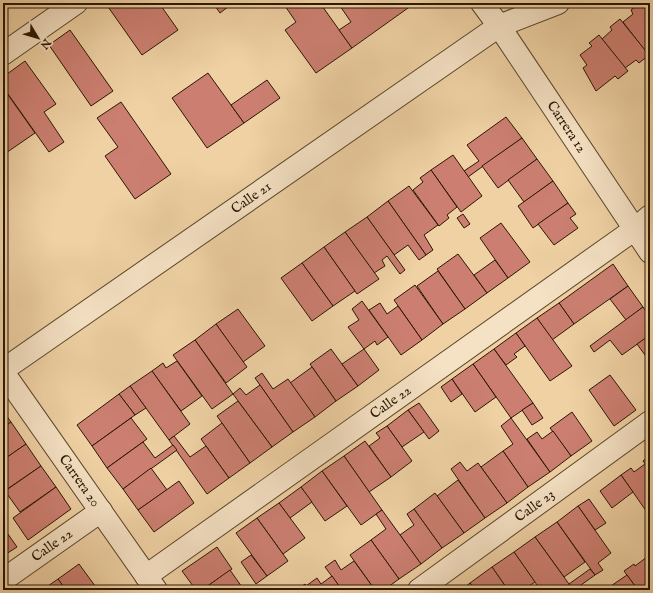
<svg xmlns="http://www.w3.org/2000/svg" width="653" height="593" font-family="'IM FELL English',serif">
	<rect width="100%" height="100%" fill="#efd1a4"/>
	<filter id="stains"><feTurbulence type="fractalNoise" baseFrequency=".005" numOctaves="4"/><feColorMatrix values="0 0 0 0 .2 0 0 0 0 .09 0 0 0 0 .02 0 0 0 .5 -.17"/></filter>
	<radialGradient id="worn" r=".72"><stop offset=".6" stop-color="#630" stop-opacity="0"/><stop offset="1" stop-color="#630" stop-opacity=".3"/></radialGradient>
	<g fill="#cc7f71" stroke="#2a1702">
		<path d="M108 3H159L178 30 142 55 106 4Z"/>
		<path d="M213 3H233L220 13Z"/>
		<path d="M283 3H320L352 48 316 73 285 30 296 22Z"/>
		<path d="M338 3H415L352 48 339 30 351 22Z"/>
		<path d="M640 3H641L650 14V48L646 52 623 22 633 14 631 10Z"/>
		<path d="M647 3H650V14L643 6Z"/>
		<path d="M620 19 649 55 639 63 636 60 625 68 602 39 612 30 610 27Z"/>
		<path d="M70 30 113 91 91 106 49 45Z"/>
		<path d="M599 35 628 71 618 79 615 76 596 91 583 68 587 65 580 55 592 46 589 43Z"/>
		<path d="M25 61 56 104 44 112 64 142 49 152 3 87V77Z"/>
		<path d="M208 73 244 123 207 148 172 98Z"/>
		<path d="M267 80 280 98 244 123 231 105Z"/>
		<path d="M6 92 35 133 3 155V94Z"/>
		<path d="M121 102 171 174 135 199 105 156 118 147 97 118Z"/>
		<path d="M506 117 522 138 468 177 464 171 479 161 467 145Z"/>
		<path d="M522 138 537 159 498 188 482 166Z"/>
		<path d="M453 155 482 196 461 212 431 170Z"/>
		<path d="M537 159 553 181 524 202 508 180Z"/>
		<path d="M431 170 457 207 447 215 449 218 439 226 413 190 423 182 420 178Z"/>
		<path d="M553 181 568 203 533 228 518 206Z"/>
		<path d="M409 186 438 225 424 235 433 250 426 255 388 201Z"/>
		<path d="M388 201 426 255 419 260 408 245 394 255 367 217Z"/>
		<path d="M568 203 576 214 570 218 578 228 554 245 538 224Z"/>
		<path d="M463 214 470 224 464 228 457 218Z"/>
		<path d="M367 217 405 270 400 274 387 256 382 260 385 266 374 273 345 232Z"/>
		<path d="M501 223 530 262 508 278 480 238Z"/>
		<path d="M345 232 379 279 357 294 324 247Z"/>
		<path d="M324 247 355 291 333 306 302 263Z"/>
		<path d="M458 254 487 293 465 309 437 269Z"/>
		<path d="M495 260 508 278 487 293 474 275Z"/>
		<path d="M302 263 333 306 312 321 281 278Z"/>
		<path d="M613 264 628 286 574 324 559 303Z"/>
		<path d="M438 271 465 309 443 324 417 286Z"/>
		<path d="M415 285 443 324 422 340 394 300Z"/>
		<path d="M628 286 643 307 626 320 610 299Z"/>
		<path d="M362 301 388 337 377 345 375 341 364 349 348 327 359 320 352 309Z"/>
		<path d="M380 303 387 314 398 306 422 340 401 355 369 310Z"/>
		<path d="M559 303 574 324 552 340 537 318Z"/>
		<path d="M643 307 650 317V335L622 355 610 340 594 352 590 346Z"/>
		<path d="M238 309 265 346 243 362 216 324Z"/>
		<path d="M537 318 572 366 550 381 516 333Z"/>
		<path d="M216 324 247 367 226 383 195 340Z"/>
		<path d="M516 333 525 346 514 354 517 357 506 365 494 349Z"/>
		<path d="M650 335V362L637 344Z"/>
		<path d="M195 340 233 394 212 409 173 355Z"/>
		<path d="M331 349 358 386 336 401 310 364Z"/>
		<path d="M364 349 379 370 358 386 342 364Z"/>
		<path d="M494 349 533 403 511 418 473 364Z"/>
		<path d="M177 361 202 396 181 411 152 371 163 363 166 368Z"/>
		<path d="M473 364 496 397 475 412 452 379Z"/>
		<path d="M312 367 336 401 315 417 290 383Z"/>
		<path d="M152 371 190 424 169 440 130 386Z"/>
		<path d="M262 373 273 389 288 379 315 417 293 432 255 378Z"/>
		<path d="M610 375 636 410 614 426 589 390Z"/>
		<path d="M452 379 462 394 451 402 441 387Z"/>
		<path d="M260 385 293 432 272 447 233 394 240 388 246 395Z"/>
		<path d="M130 386 146 408 135 415 119 394Z"/>
		<path d="M119 394 135 415 92 446 77 425Z"/>
		<path d="M238 401 272 447 250 463 217 416Z"/>
		<path d="M419 403 439 431 429 439 408 410Z"/>
		<path d="M533 403 543 418 532 425 522 410Z"/>
		<path d="M408 410 424 432 402 447 387 426Z"/>
		<path d="M3 411 11 422 3 428Z"/>
		<path d="M572 412 592 441 571 456 550 428Z"/>
		<path d="M131 418 147 439 107 468 92 446Z"/>
		<path d="M511 418 550 472 528 487 503 451 513 444 501 426Z"/>
		<path d="M11 422 26 444 3 460V428Z"/>
		<path d="M222 423 250 463 229 478 201 439Z"/>
		<path d="M387 426 412 461 391 477 369 446 380 438 376 433Z"/>
		<path d="M553 431 571 456 550 472 527 439 537 432 542 439Z"/>
		<path d="M174 436 190 457 206 446 229 478 207 494 169 440Z"/>
		<path d="M365 441 391 477 369 492 344 456Z"/>
		<path d="M143 442 155 458 173 445 177 450 123 489 107 468Z"/>
		<path d="M26 444 41 466 3 492V460Z"/>
		<path d="M503 451 528 487 507 503 481 467Z"/>
		<path d="M650 455V470L643 461Z"/>
		<path d="M344 456 382 510 361 525 322 471Z"/>
		<path d="M460 462 467 471 478 463 507 503 485 518 451 469Z"/>
		<path d="M645 464 650 470 649 515 621 475 631 468 634 472Z"/>
		<path d="M41 466 56 487 20 512 5 491Z"/>
		<path d="M151 468 167 490 138 510 123 489Z"/>
		<path d="M322 471 347 506 325 521 301 487Z"/>
		<path d="M621 475 633 492 612 508 600 491Z"/>
		<path d="M458 480 485 518 464 533 437 496Z"/>
		<path d="M179 481 194 503 154 532 138 510Z"/>
		<path d="M56 487 71 509 28 540 13 518Z"/>
		<path d="M301 487 312 502 290 518 279 503Z"/>
		<path d="M435 493 464 533 442 548 414 509Z"/>
		<path d="M589 499 606 523 595 530 578 506Z"/>
		<path d="M279 503 305 538 283 554 257 518Z"/>
		<path d="M578 506 611 553 598 563 603 570 595 575 557 522Z"/>
		<path d="M414 509 442 548 421 564 400 535 414 525 407 514Z"/>
		<path d="M382 510 421 564 399 579 371 540 386 529 376 514Z"/>
		<path d="M257 518 288 561 267 576 236 533Z"/>
		<path d="M557 522 585 562 564 577 535 537Z"/>
		<path d="M3 527 17 547 3 556Z"/>
		<path d="M535 537 569 584 573 590H558L556 587 552 590H541L534 581 514 552Z"/>
		<path d="M371 540 399 579 384 590H375L350 555Z"/>
		<path d="M217 547 232 569 202 590H196L182 571Z"/>
		<path d="M514 552 535 582 523 590H508L492 567Z"/>
		<path d="M251 555 267 576 256 584 241 562Z"/>
		<path d="M647 557 650 561V590H638L624 571 634 564 635 566Z"/>
		<path d="M335 560 341 570 354 561 375 590H342L325 567Z"/>
		<path d="M79 564 98 590H66L58 579Z"/>
		<path d="M492 567 508 590H476L470 583Z"/>
		<path d="M590 569 595 575 574 590H573L569 584Z"/>
		<path d="M230 570 244 590H202Z"/>
		<path d="M627 575 638 590H605Z"/>
		<path d="M332 576 342 590H309L306 586 317 578 321 584Z"/>
		<path d="M58 579 66 590H43L48 586Z"/>
		<path d="M470 583 476 590H461Z"/>
		<path d="M305 584 309 590H297Z"/>
		<path d="M252 586 255 590H247Z"/>
	</g>
	<g fill="none" stroke-linecap="round" stroke-linejoin="round">
		<g stroke="#5b462a" stroke-width="24">
			<g id="minor">
				<path id="s1" d="M482 3 499 26 650 252"/>
				<path d="M3 54 76 3"/>
				<path id="s2" d="M3 370 499 26 558 3"/>
				<path id="s3" d="M3 372 156 590"/>
				<path id="s4" d="M146 576 635 229 650 216"/>
				<path id="s5" d="M3 580 101 511"/>
				<path id="s6" d="M419 590 650 422"/>
			</g>
		</g>
		<use href="#minor" stroke="#f5e1c4" stroke-width="22"/>
	</g>
	<g text-anchor="middle" dominant-baseline="central" stroke-width="3" stroke-linejoin="round" paint-order="stroke">
		<g font-size="14" fill="#2a1702" stroke="#f5e1c4">
			<text stroke="none"><textPath href="#s1" startOffset="150">Carrera 12</textPath></text>
			<text stroke="none"><textPath href="#s2" startOffset="302">Calle 21</textPath></text>
			<text stroke="none"><textPath href="#s4" startOffset="300">Calle 22</textPath></text>
			<text stroke="none"><textPath href="#s3" startOffset="133">Carrera 20</textPath></text>
			<text stroke="none"><textPath href="#s6" startOffset="143">Calle 23</textPath></text>
			<text stroke="none"><textPath href="#s5" startOffset="60">Calle 22</textPath></text>
		</g>
	</g>
	<rect width="653" height="593" fill="none" stroke="#efd1a4" stroke-width="16"/>
	<rect x="4" y="4" width="645" height="585" fill="none" stroke="#2a1702" stroke-width="2"/>
	<rect x="8" y="8" width="637" height="577" fill="none" stroke="#2a1702"/>
	<g transform="translate(38 38) rotate(128)" stroke="#f5e1c4" stroke-width="3" paint-order="stroke">
	<path d="M0-3L7 15L0 10L-7 15Z" fill="#2a1702"/>
	<text y="-6" font-size="11" font-weight="bold" text-anchor="middle" fill="#2a1702">N</text>
	</g>
	<rect width="100%" height="100%" filter="url(#stains)"/>
	<rect width="100%" height="100%" fill="url(#worn)"/>
</svg>
